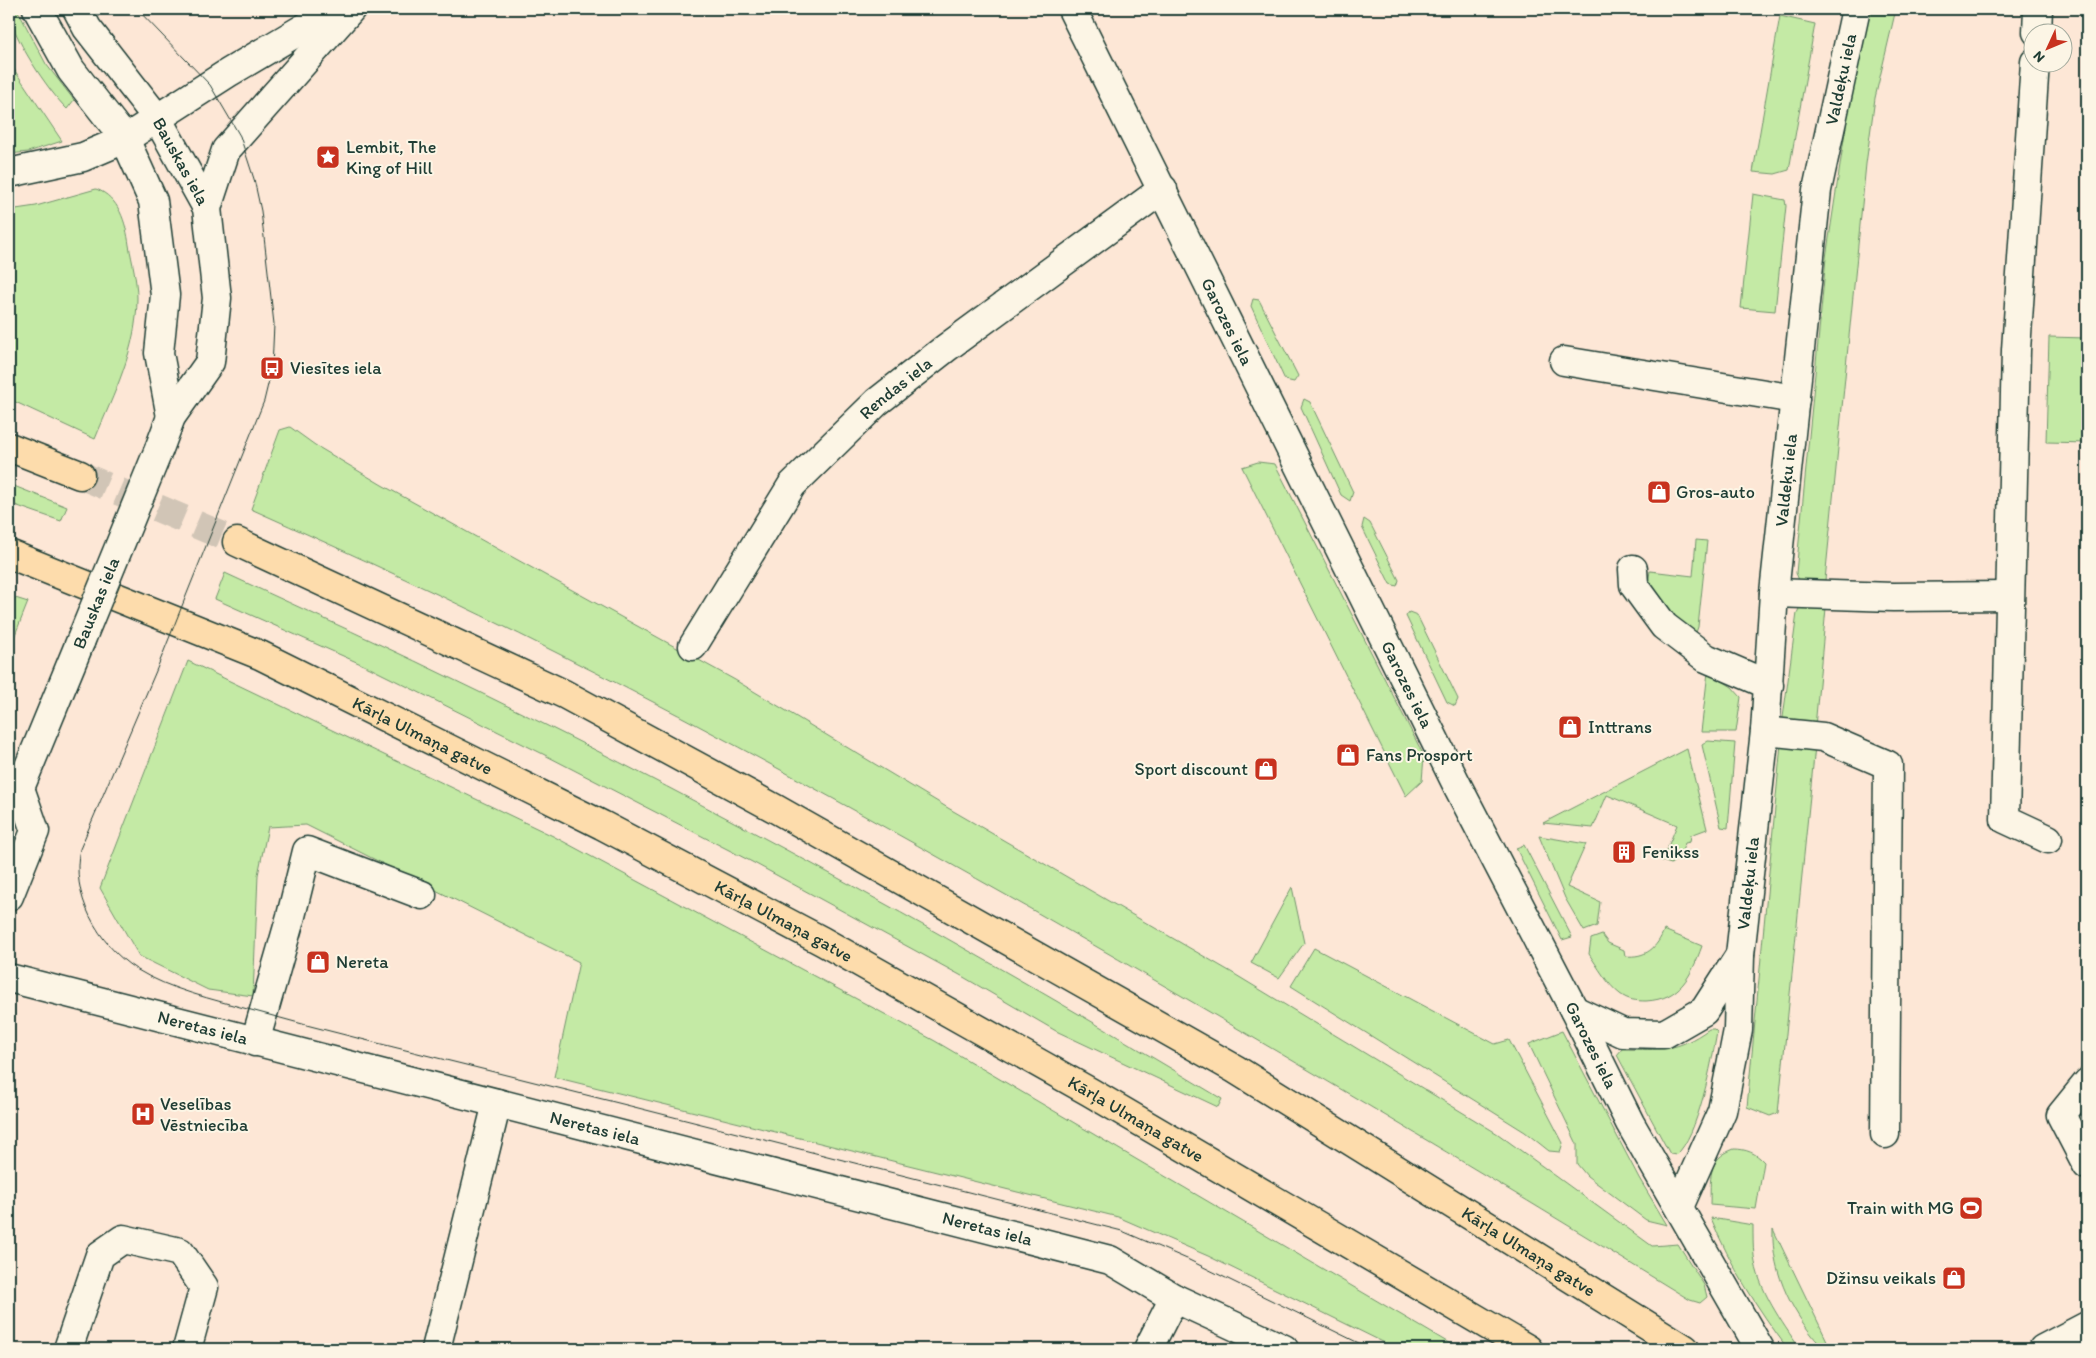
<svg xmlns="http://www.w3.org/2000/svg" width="2096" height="1358" font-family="Itim,sans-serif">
	<rect width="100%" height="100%" fill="#fde7d6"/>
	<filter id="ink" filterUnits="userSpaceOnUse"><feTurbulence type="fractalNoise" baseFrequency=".02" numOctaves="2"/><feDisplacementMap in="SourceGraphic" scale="10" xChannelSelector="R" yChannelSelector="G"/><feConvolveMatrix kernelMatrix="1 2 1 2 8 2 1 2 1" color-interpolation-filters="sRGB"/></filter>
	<g filter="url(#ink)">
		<g fill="#c4eaa5" stroke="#72946c">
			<path d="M9 9H17L46 64 74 100 67 109C49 92 9 33 9 9Z"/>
			<path d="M1868 9H1896L1875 98 1866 164 1825 580H1799L1796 573 1826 258 1847 119Z"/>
			<path d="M1780 16 1815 24 1789 170 1775 174 1753 172Z"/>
			<path d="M9 62 62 141 28 152 9 154Z"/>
			<path d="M96 189C119 197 126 223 129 245 132 262 137 280 137 298 137 349 114 393 95 439L9 399V210L36 206Z"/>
			<path d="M1753 194 1785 200 1786 206 1775 311 1741 308Z"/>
			<path d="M1253 299 1259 300 1298 376 1294 382 1285 380 1251 306Z"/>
			<path d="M2049 337 2087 338V443L2046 442Z"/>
			<path d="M1304 399 1310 402 1353 492 1350 501 1341 495 1301 407Z"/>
			<path d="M290 427 315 445 382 485 735 680 948 808 1231 972 1498 1134 1652 1246 1678 1244 1704 1285 1707 1297 1700 1303 1690 1300C1474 1167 1257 1038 1036 912 878 823 720 734 557 653 457 602 354 555 251 509L280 430Z"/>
			<path d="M1258 462 1275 464 1424 756 1422 781 1406 796 1242 467Z"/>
			<path d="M9 484 67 507 61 521 9 503Z"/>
			<path d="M1364 519 1370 523 1399 580 1397 586 1390 584 1362 527Z"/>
			<path d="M1696 540 1707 541 1698 627 1694 638 1673 623 1648 584 1650 571 1693 576Z"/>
			<path d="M225 573C309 612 394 650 477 691 731 815 980 953 1222 1099L1218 1107 1056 1031 960 975 756 864 541 753 370 668 215 599Z"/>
			<path d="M9 596 28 602 9 650Z"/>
			<path d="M1800 607 1826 608 1815 727 1782 725 1797 613Z"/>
			<path d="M1409 612 1417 615 1458 699 1455 706 1447 702 1406 616Z"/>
			<path d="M188 661 553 836 935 1041 1459 1349H1397L1208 1256 1118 1217 554 1077 579 962 306 825 268 827 258 875 253 996 208 990 139 956 100 888Z"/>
			<path d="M1708 672 1732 687 1741 697 1736 732H1701Z"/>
			<path d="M1708 741 1735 743 1728 828 1721 827 1702 745Z"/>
			<path d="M1781 744 1815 746 1778 1113 1770 1116 1747 1107Z"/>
			<path d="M1687 749 1707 829 1691 835 1690 842 1685 843 1680 856 1671 864 1662 861 1677 825 1607 795 1593 828 1543 823Z"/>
			<path d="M1539 836 1586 844 1567 887 1600 902 1597 926 1584 931 1565 898Z"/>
			<path d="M1524 845 1572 937 1562 940 1516 848Z"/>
			<path d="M1292 887 1304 943 1279 978 1251 963Z"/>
			<path d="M1664 930 1702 946C1691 976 1681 999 1646 1001 1636 1001 1628 1000 1620 994 1607 984 1598 967 1589 954L1591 939 1602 935 1608 943 1624 950 1625 956C1646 958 1657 948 1664 930Z"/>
			<path d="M1314 948 1495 1044 1509 1040 1563 1143 1560 1152 1549 1151 1525 1132 1291 986Z"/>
			<path d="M1709 1029H1714L1717 1032C1712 1061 1698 1137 1676 1155L1670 1154 1617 1055 1622 1049C1660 1050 1677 1052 1709 1029Z"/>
			<path d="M1562 1031 1639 1178 1667 1225 1646 1220 1587 1176 1577 1164V1144L1529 1044Z"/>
			<path d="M1734 1149C1746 1149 1756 1153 1764 1162L1756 1209 1710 1205C1711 1179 1706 1159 1734 1149Z"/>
			<path d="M1711 1218 1753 1225C1753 1236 1753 1246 1754 1256 1758 1290 1782 1322 1800 1349H1788C1757 1308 1730 1265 1711 1218Z"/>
			<path d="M1773 1229 1831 1349H1824C1794 1317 1771 1274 1773 1229Z"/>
		</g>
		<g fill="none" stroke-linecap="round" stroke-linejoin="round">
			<path stroke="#d1c5b6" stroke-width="28" stroke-dasharray="28 14" stroke-linecap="butt" d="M80 475 237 542"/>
			<g stroke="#1f3d34" stroke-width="31">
				<g id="minor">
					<path d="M37 9 71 70 125 139 153 201 165 295 159 353 171 417"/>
					<path id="s1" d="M77 9 87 28 157 118 207 208 217 298 210 362 171 417 159 449"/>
					<path id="s2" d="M1072 9 1458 787 1574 1010 1630 1123 1760 1349"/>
					<path d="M2037 32 2038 9"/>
					<path d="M2035 62 2016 350 2005 819 2048 839"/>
					<path d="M9 173 83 157 125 139 228 73 336 9"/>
					<path d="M207 208 226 150 351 9"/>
					<path d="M1564 361 1795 399"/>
					<path d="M1633 569 1634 585 1664 626 1706 658 1769 685"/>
					<path d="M1774 593 1893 597 2009 596"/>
					<path id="s3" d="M693 646 792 485 877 402 946 348 1163 189"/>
					<path d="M1765 731 1823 737 1888 765 1885 1134"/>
					<path d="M9 795 20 788 81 640"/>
					<path d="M9 896 35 831 20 788"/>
					<path id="s4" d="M9 978 1110 1260 1174 1298 1284 1349"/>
					<path d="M1574 1010 1623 1033 1664 1034 1704 1011 1740 955"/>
					<path d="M255 1042 291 916 307 851 422 895"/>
					<path d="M2087 1083 2061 1115 2087 1165"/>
					<path id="s5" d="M1679 1207 1722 1111 1738 1030 1740 955 1765 731 1774 593 1817 190 1856 9"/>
					<path d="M68 1349 100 1255 123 1239 180 1252 204 1287 187 1349"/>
					<path d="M436 1349 497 1103"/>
					<path d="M1148 1349 1174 1298"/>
					<path d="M2043 1349 2087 1326"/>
				</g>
			</g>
			<g stroke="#1f3d34" stroke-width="31">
				<g id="highway">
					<path d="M9 447 80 475"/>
					<path id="s6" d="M237 542 564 694 776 809 1235 1069 1685 1349"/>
					<path id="s7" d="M9 554 260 655 602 825 822 941 1090 1092 1528 1349"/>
				</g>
			</g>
			<use href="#minor" stroke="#fcf5e5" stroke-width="28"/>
			<use href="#highway" stroke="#fddcac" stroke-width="28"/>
			<path stroke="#1f3d34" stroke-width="1" d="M137 9 210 85 240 136 254 179 261 211 274 324 272 368 264 401 156 671 80 849C70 893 98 945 136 969 170 990 212 999 251 1010 322 1030 394 1047 466 1065 685 1119 904 1176 1122 1231L1187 1259 1371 1349"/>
			<g stroke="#1f3d34" stroke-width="31" stroke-linecap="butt">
				<path id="minor-bridge" d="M81 640 159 449"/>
			</g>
			<use href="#minor-bridge" stroke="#fcf5e5" stroke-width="28"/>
		</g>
	</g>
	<defs>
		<g id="sight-square" transform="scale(1.25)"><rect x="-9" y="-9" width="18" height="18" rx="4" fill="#c8321e" stroke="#fcf5e5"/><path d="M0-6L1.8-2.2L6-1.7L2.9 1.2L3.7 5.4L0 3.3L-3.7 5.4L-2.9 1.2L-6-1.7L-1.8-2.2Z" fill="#fff"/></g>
		<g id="bus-square" transform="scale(1.25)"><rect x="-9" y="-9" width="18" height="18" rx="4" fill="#c8321e" stroke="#fcf5e5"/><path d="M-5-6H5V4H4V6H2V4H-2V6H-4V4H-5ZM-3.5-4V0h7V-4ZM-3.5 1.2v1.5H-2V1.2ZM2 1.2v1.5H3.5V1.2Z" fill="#fff"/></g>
		<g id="shop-square" transform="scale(1.25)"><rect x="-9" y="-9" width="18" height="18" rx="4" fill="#c8321e" stroke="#fcf5e5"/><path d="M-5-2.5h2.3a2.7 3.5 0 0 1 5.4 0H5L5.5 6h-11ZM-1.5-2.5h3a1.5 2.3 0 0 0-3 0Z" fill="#fff"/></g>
		<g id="building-square" transform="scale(1.25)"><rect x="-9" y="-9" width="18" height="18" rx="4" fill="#c8321e" stroke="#fcf5e5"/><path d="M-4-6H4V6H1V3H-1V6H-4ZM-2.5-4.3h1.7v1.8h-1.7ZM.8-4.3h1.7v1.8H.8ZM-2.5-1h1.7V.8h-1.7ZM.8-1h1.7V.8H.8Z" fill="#fff"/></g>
		<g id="hospital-square" transform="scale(1.25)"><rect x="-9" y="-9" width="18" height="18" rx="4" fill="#c8321e" stroke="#fcf5e5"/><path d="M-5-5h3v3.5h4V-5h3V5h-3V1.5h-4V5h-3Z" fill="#fff"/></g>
		<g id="stadium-square" transform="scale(1.25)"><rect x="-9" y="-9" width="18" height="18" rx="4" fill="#c8321e" stroke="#fcf5e5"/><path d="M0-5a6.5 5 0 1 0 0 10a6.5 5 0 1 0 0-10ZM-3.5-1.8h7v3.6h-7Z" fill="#fff"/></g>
	</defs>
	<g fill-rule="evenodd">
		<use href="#sight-square" x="328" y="157"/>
		<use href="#bus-square" x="272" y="368"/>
		<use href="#shop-square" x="1659" y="492"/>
		<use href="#shop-square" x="1570" y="727"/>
		<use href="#shop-square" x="1348" y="755"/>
		<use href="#shop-square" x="1266" y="769"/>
		<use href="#building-square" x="1624" y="852"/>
		<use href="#shop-square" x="318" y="962"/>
		<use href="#hospital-square" x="143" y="1114"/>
		<use href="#stadium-square" x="1971" y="1208"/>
		<use href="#shop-square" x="1954" y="1278"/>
	</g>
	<g text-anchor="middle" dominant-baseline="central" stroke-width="4" stroke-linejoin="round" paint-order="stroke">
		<g font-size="18" fill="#1f3d34" stroke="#fcf5e5">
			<text stroke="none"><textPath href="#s5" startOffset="1145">Valdeķu iela</textPath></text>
			<text stroke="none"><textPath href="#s1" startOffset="185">Bauskas iela</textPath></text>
			<text stroke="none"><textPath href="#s2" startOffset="349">Garozes iela</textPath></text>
			<text stroke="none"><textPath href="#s3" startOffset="331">Rendas iela</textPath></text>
			<text stroke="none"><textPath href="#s5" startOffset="740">Valdeķu iela</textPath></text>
			<text transform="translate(96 603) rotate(-68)">Bauskas iela</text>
			<text stroke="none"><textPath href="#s2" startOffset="754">Garozes iela</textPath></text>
			<text stroke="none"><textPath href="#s7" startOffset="452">Kārļa Ulmaņa gatve</textPath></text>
			<text stroke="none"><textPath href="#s5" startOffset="335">Valdeķu iela</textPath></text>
			<text stroke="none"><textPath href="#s7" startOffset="858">Kārļa Ulmaņa gatve</textPath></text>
			<text stroke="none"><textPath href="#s4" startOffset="200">Neretas iela</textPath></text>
			<text stroke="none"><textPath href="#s2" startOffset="1159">Garozes iela</textPath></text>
			<text stroke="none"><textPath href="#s7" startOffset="1262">Kārļa Ulmaņa gatve</textPath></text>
			<text stroke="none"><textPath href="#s4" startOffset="605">Neretas iela</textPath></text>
			<text stroke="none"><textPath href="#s4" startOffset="1010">Neretas iela</textPath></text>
			<text stroke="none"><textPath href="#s6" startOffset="1475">Kārļa Ulmaņa gatve</textPath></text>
		</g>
		<g font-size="18" fill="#1f3d34" stroke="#fcf5e5" text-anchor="start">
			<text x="346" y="147">Lembit, The<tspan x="346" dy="21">King of Hill</tspan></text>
			<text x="290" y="368">Viesītes iela</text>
			<text x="1676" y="492">Gros-auto</text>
			<text x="1588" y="727">Inttrans</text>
			<text x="1366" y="755">Fans Prosport</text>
			<text x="1248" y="769" text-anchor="end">Sport discount</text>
			<text x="1642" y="852">Fenikss</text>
			<text x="336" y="962">Nereta</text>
			<text x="160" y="1104">Veselības<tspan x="160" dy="21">Vēstniecība</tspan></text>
			<text x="1954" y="1208" text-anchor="end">Train with MG</text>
			<text x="1936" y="1278" text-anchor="end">Džinsu veikals</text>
		</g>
	</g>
	<rect width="2096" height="1358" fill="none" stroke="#fcf5e5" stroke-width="30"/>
	<rect x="15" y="15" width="2066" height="1328" fill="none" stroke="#1f3d34" stroke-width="2" filter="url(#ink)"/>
	<g transform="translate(2048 48) rotate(226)"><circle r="24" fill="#fcf5e5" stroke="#a4ab9e"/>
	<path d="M0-4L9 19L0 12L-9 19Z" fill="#c8321e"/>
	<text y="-8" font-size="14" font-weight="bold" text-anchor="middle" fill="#1f3d34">N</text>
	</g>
</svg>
